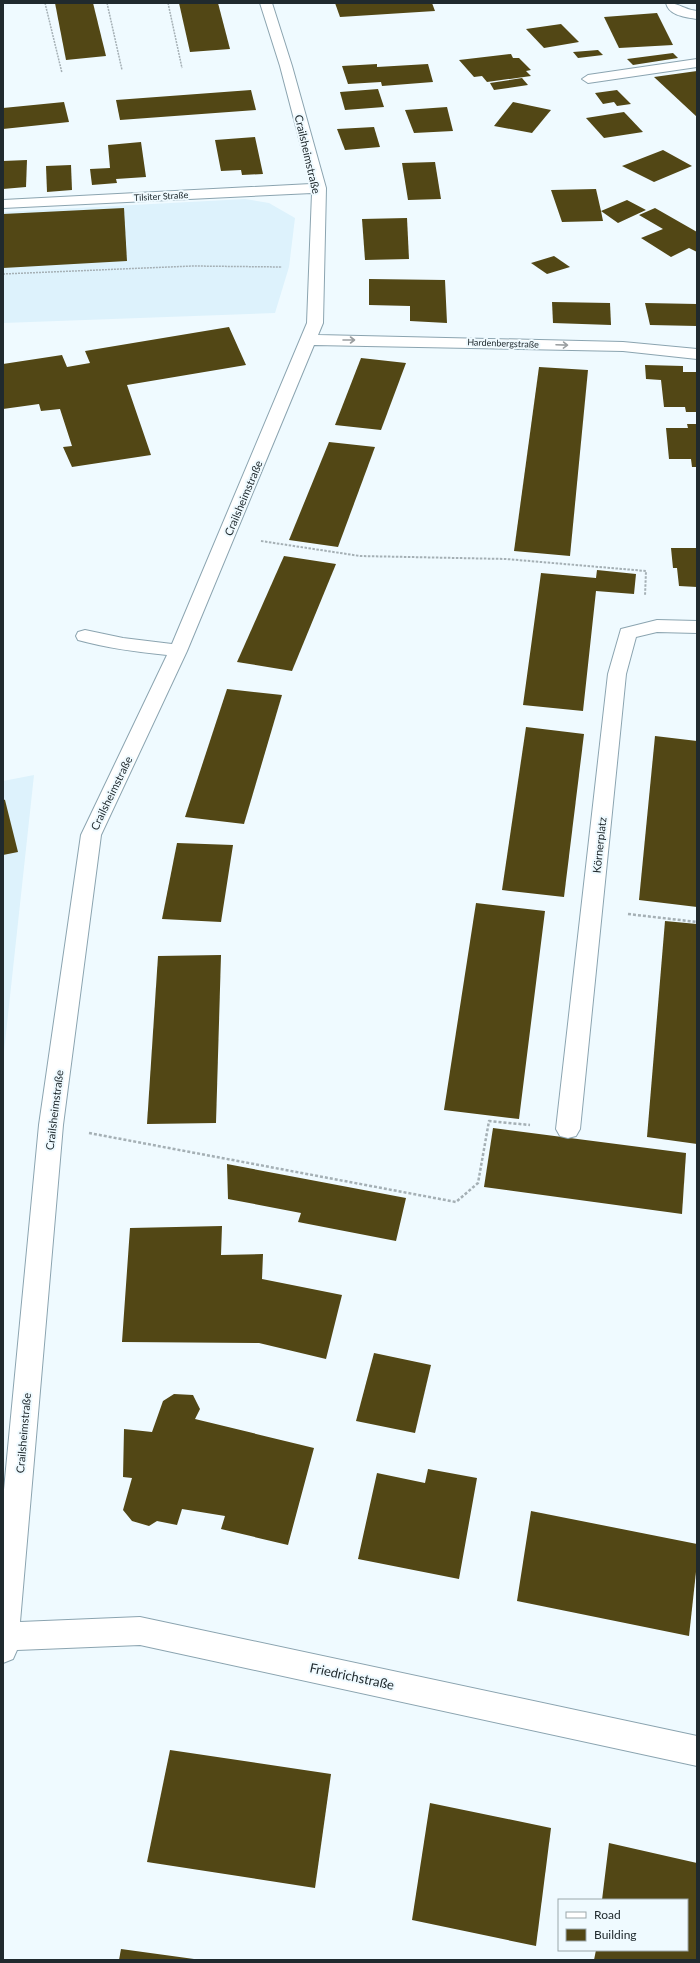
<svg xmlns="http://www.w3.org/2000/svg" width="700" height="1963" font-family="Lato,sans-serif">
	<rect width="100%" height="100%" fill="#effaff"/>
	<g fill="#ddf2fc">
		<path d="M245 199 269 203 295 218 289 267 275 313 3 323V212Z"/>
		<path d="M34 775 3 1061V781Z"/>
	</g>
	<g fill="#524715">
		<path d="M55 3H93L106 56 66 60Z"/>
		<path d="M179 3H218L230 49 190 52Z"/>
		<path d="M335 3H432L435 11 340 17Z"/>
		<path d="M657 13 673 45 619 48 604 17Z"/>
		<path d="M561 24 579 42 544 48 526 29Z"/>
		<path d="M598 50 603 55 578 58 573 52Z"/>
		<path d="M673 53 678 58 633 65 627 59Z"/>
		<path d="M511 54 513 58H519L531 70 526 71 531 76 487 82 482 76 474 77 459 60Z"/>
		<path d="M377 64V67L428 64 433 82 382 86 381 82 348 84 342 66Z"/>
		<path d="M697 71V117L654 77Z"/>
		<path d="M522 78 528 85 494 90 490 83Z"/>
		<path d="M378 89 384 107 345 110 340 92Z"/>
		<path d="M251 90 256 110 120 120 116 100Z"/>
		<path d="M617 90 631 104 617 106 614 102 603 104 595 93Z"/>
		<path d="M64 102 69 122 3 129V108Z"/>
		<path d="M513 102 551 110 532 133 494 126Z"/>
		<path d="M447 107 453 131 414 133 405 110Z"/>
		<path d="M624 112 643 132 604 138 586 118Z"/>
		<path d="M374 127 380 147 345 150 337 129Z"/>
		<path d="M255 137 263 174 242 175 241 170 221 171 215 140Z"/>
		<path d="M141 142 146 177 116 179 117 183 92 185 90 169 110 168 108 145Z"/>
		<path d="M663 150 692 166 654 182 622 166Z"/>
		<path d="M27 160 26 187 3 189V161Z"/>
		<path d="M435 162 441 199 408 200 402 163Z"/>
		<path d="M71 165 72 190 47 192 46 166Z"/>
		<path d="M596 189 601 211 627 200 646 210 618 223 601 211 603 221 562 222 551 190Z"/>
		<path d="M124 208 127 261 3 268V214Z"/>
		<path d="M655 208 697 232V252L689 248 671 257 641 238 663 229 639 215Z"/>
		<path d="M407 218 409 259 365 260 362 219Z"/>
		<path d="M554 256 570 267 547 274 531 263Z"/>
		<path d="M369 279 445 280 447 323 410 321V306L369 305Z"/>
		<path d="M552 302 610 303 611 325 553 323Z"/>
		<path d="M645 303 697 304V326L650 325Z"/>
		<path d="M229 327 246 365 127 385 151 455 72 467 63 447 72 446 60 409 41 411 39 404 3 409V364L62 355 67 367 90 363 85 351Z"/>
		<path d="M361 358 406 363 381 430 335 425Z"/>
		<path d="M645 365 683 366V372H697V412H686L685 407H664L661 380 646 379Z"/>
		<path d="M539 367 588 370 570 556 514 551Z"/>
		<path d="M687 424H697V467H692L691 459H669L666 428H688Z"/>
		<path d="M329 442 375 447 338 547 289 540Z"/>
		<path d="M671 548H697V587L679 586 677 568H673Z"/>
		<path d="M284 556 336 564 292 671 237 662Z"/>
		<path d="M597 570 636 574 634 594 596 591 583 711 523 705 541 573 596 578Z"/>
		<path d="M227 689 282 695 244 824 185 817Z"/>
		<path d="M526 727 584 734 564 897 502 890Z"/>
		<path d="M655 736 697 741V907L639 900Z"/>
		<path d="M3 799 5 800 18 852 3 855Z"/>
		<path d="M177 843 233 845 221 922 162 919Z"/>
		<path d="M476 903 545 911 519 1119 444 1110Z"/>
		<path d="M665 921 697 924V1144L647 1137Z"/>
		<path d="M221 955 216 1123 147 1124 158 956Z"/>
		<path d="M493 1128 686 1153 682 1214 484 1187Z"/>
		<path d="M227 1164 406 1198 396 1241 298 1222 301 1213 228 1199Z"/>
		<path d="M222 1226 221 1255 263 1254 262 1279 342 1295 326 1359 259 1343 122 1342 130 1228Z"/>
		<path d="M374 1353 431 1365 415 1433 356 1421Z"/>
		<path d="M174 1394 193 1395 200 1409 195 1419 314 1448 288 1545 221 1529 225 1516 182 1509 177 1525 157 1521 149 1526 132 1521 123 1510 132 1478 123 1477 124 1429 152 1432 163 1401Z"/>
		<path d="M428 1469 477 1478 459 1579 358 1559 377 1473 425 1483Z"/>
		<path d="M531 1511 697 1544V1563L689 1636 517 1601Z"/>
		<path d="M170 1750 331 1774 315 1888 147 1862Z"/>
		<path d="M430 1803 551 1828 536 1946 412 1920Z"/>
		<path d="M609 1843 697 1863V1960H594L596 1950H687V1900H602Z"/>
		<path d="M121 1949 194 1959V1960H119Z"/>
	</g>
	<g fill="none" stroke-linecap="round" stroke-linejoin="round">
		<g stroke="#8ba4b0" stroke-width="2">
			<g id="minor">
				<path d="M260 3H272L292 66 326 188 323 323 318 335 623 342 697 349V359L623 351 314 345 187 651 101 835 63 1125 20 1622 140 1617 697 1736V1766L140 1645 17 1650 13 1659 3 1663V1500L39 1125 81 835 167 655C137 652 107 648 78 640L76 636 78 632 85 630 123 638 172 644 307 323 312 193 3 208V200L311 184 280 66Z"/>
				<path d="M666 3C680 3 682 9 697 11V19C686 17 669 16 666 3Z"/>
				<path d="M697 59V67L588 83 582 79 588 75Z"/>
				<path d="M657 620 697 621V633L657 632 636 637 626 674 580 1129 576 1136 568 1138 560 1136 556 1129 608 674 621 629Z"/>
			</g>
		</g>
		<g stroke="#a5b0b5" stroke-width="1.5" stroke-dasharray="2 1" stroke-linecap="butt">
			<path d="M45 3 62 73"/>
			<path d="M107 3 122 70"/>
			<path d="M168 3 182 68"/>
			<path d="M3 274 193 266 282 267"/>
		</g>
		<path stroke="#a5b0b5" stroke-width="2" stroke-dasharray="2.5 1.5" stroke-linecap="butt" d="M261 541 360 556 506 559 646 571 645 596"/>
		<g stroke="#a5b0b5" stroke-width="2.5" stroke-dasharray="3 2" stroke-linecap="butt">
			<path d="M628 914 697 922"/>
			<path d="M89 1133 456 1202 478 1183 489 1121 530 1125"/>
		</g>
		<use href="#minor" fill="#fff" fill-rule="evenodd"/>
	</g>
	<defs><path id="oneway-shaft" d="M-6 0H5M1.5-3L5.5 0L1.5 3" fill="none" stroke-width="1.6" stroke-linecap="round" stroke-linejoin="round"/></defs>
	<g stroke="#9b9fa1">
		<use href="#oneway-shaft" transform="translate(349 340)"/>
		<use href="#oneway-shaft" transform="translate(562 345) rotate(2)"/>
	</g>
	<g text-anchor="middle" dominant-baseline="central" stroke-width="4" stroke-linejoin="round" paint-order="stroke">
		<g font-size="9" fill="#202a2e" stroke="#effaff">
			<text transform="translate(161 196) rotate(-3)">Tilsiter Straße</text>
			<text transform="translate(503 343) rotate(2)">Hardenbergstraße</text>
		</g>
		<g font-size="11" fill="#202a2e" stroke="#effaff">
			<text transform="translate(308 154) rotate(77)">Crailsheimstraße</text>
			<text transform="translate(243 498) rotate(-67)">Crailsheimstraße</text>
			<text transform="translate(111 793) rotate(-64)">Crailsheimstraße</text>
			<text transform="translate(599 845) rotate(-84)">Körnerplatz</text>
			<text transform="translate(54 1110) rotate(-83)">Crailsheimstraße</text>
			<text transform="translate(23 1433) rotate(-85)">Crailsheimstraße</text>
		</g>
		<g font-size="13" fill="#202a2e" stroke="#effaff">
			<text transform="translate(352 1676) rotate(12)">Friedrichstraße</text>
		</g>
	</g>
	<rect width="700" height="1963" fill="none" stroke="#202a2e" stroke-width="8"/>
	<rect x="558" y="1899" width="130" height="52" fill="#effaff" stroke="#9ca7ab"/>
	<rect x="566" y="1912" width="20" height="6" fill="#ffffff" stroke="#9ca7ab"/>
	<text x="594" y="1919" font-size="12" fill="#202a2e">Road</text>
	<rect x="566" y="1929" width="20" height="12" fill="#524715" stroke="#9ca7ab"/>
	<text x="594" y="1939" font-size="12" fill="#202a2e">Building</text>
</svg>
